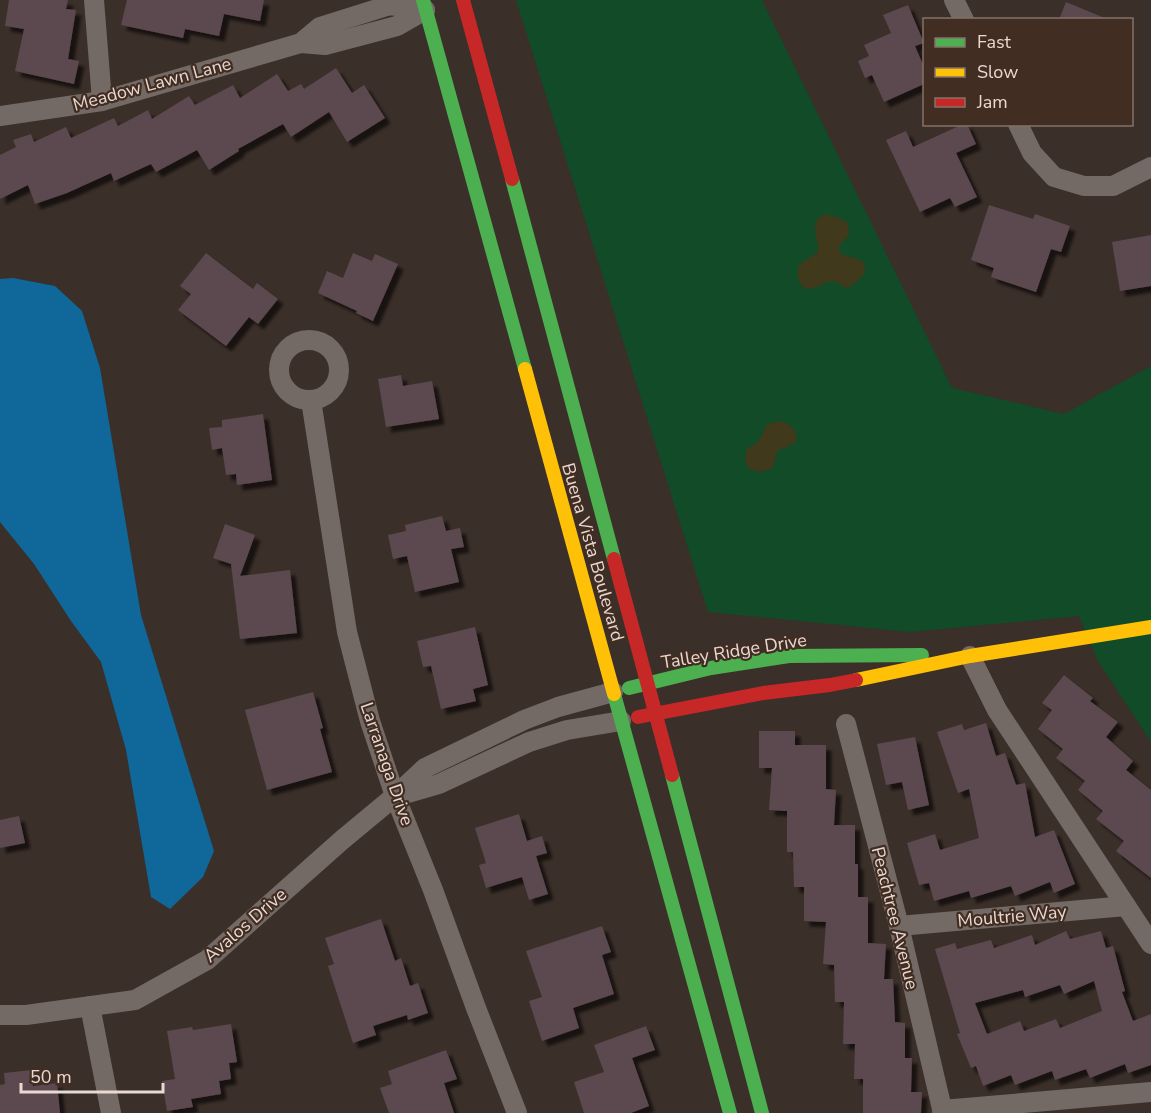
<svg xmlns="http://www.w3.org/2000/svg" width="1151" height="1113" font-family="'Nunito Sans',sans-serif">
	<defs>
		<filter id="shadow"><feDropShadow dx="5.5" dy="5.5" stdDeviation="1.5" flood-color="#0009"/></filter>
	</defs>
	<rect width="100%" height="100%" fill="#3b2f29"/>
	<path fill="#124b27" d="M516 0H762L952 388 1064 414 1151 366V742L1098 661 1079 616 910 632 708 612Z"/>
	<g fill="#41391c">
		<path d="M826 214 839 218 848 223 849 235 839 246V252C847 259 859 255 865 265L864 274C839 302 846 277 827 282 823 283 819 287 814 288 799 292 796 276 799 265L818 252C819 238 811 233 818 218Z"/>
		<path d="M780 421C790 424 798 429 796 441L789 446 777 451 773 468 759 472 749 469 745 460 747 449 759 441 767 424Z"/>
	</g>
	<path fill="#0f679a" d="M13 278 55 286 82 311 100 368 141 615 214 851 203 877 170 909 151 897 126 750 101 662 71 621 34 564 0 522V279Z"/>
	<g fill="#5b4850" fill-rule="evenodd" filter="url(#shadow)">
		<path d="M9 0H68L66 9 76 10 68 59 79 61 74 84 15 71 24 29 5 26Z"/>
		<path d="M127 0H264L260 21 224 14 219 36 185 29 183 38 121 25Z"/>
		<path d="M1066 2 1107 19V20H1059Z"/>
		<path d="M908 5 924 43 915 46 924 67V84L884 102 872 75 865 78 858 61 869 56 864 45 891 33 883 15Z"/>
		<path d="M336 68 352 93 364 85 385 118 347 142 329 112 291 137 283 124 238 149 239 151 209 170 197 150 156 172 151 164 114 181 111 173 67 193 35 204 28 185 0 199V155L16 147 13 140 31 134 34 142 66 127 71 138 114 118 118 126 148 110 152 119 189 96 195 105 233 85 240 98 277 74 288 91 301 84 304 89Z"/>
		<path d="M963 124H967L976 144 956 153 977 197 955 207 950 198 920 212 886 140 906 131 913 147Z"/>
		<path d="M989 205 1033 219 1035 214 1070 226 1061 252 1051 249 1036 292 991 277 994 268 971 260Z"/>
		<path d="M1151 235V286L1120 291 1112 242Z"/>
		<path d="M206 253 253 289 257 283 278 299 258 324 249 317 226 346 178 310 191 294 180 286Z"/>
		<path d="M353 253 372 261 375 254 398 264 373 321 356 313 357 311 318 293 327 271 343 278Z"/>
		<path d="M401 375 403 386 432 381 439 419 386 427 378 379Z"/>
		<path d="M263 414 272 480 237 485 236 474 226 475 222 448 212 450 209 428 222 427V420Z"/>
		<path d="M442 516 446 531 460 528 464 547 451 549 459 582 415 592 407 556 393 559 388 535 406 531 405 525Z"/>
		<path d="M225 524 255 535 240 576 290 570 297 633 240 639 231 564 213 558Z"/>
		<path d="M475 627 488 685 473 689 476 701 441 709 431 666 423 667 417 641Z"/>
		<path d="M1064 675 1093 698 1090 701 1118 722 1106 737 1133 761 1126 770 1151 790V878L1116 851 1124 841 1096 819 1103 811 1078 790 1085 781 1056 758 1063 749 1038 729 1052 710 1042 703Z"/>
		<path d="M313 692 323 728 320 729 332 772 267 790 245 710Z"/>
		<path d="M986 723 996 756 1005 753 1016 785 1025 783 1035 837 1054 830 1075 884 1054 893 1050 882 1015 896 1011 886 971 898 969 891 934 901 929 883 919 885 907 843 935 834 940 850 979 838 969 789 958 793 937 732 962 724 964 730Z"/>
		<path d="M759 731H795V745H826V789L836 790 834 825H855V864H858V897H868V943L886 944 884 979H893L895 1022 905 1023V1058H912L911 1092H922L921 1113H863V1079H854L855 1044H843L844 1002H835L834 965 823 964 826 922 804 921V887H794L793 852H787V811L769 810 772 768H759Z"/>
		<path d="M915 737 929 805 908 810 902 782 886 785 877 744Z"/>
		<path d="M519 814 527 841 542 836 547 853 536 856 548 894 529 900 522 877 486 888 479 865 486 863 475 828Z"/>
		<path d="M19 816 25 843 0 848V820Z"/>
		<path d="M381 919 395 961 401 958 410 986 418 983 428 1013 408 1020 407 1015 373 1026 376 1035 353 1043 328 966 334 964 325 938Z"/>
		<path d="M602 926 611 952 602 955 614 994 573 1008 579 1028 542 1041 529 1001 542 997 526 951Z"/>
		<path d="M1066 931 1070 939 1101 931 1106 948 1113 946 1125 991 1122 992 1133 1021 1151 1014V1065L1128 1073 1125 1064 1090 1078 1086 1069 1055 1080 1052 1071 1015 1085 1011 1075 983 1086 976 1066 971 1068 957 1034 960 1033 935 949 955 943 957 949 991 940 994 948 1032 935 1035 945ZM1094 981 1102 1011 1060 1028 1056 1019 1024 1031 1020 1021 987 1034 975 1003 1023 990 1025 997 1060 985 1064 994Z"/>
		<path d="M231 1024 237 1062 229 1063 231 1079 219 1081 221 1094 191 1099 193 1107 167 1111 162 1081 175 1079 167 1031 192 1027 193 1030Z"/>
		<path d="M646 1026 655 1050 632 1058 649 1106 631 1113H584L574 1082 604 1072 594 1045Z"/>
		<path d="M446 1050 457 1079 444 1083 454 1113H389L380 1088 392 1084 388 1071Z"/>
		<path d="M32 1070 33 1086 57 1083 60 1113H0V1085L5 1084 4 1073Z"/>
	</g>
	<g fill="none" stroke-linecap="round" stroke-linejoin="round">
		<g stroke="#746a65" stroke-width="20">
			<path d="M94 0 102 101"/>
			<path d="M954 0 964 20"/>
			<path d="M301 43 320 27 390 5 425 10"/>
			<path d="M0 116 102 101 301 43 325 45 397 26 425 10"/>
			<path d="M1018 124 1032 153 1054 177 1084 186H1113L1151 167"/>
			<circle cx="309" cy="370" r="30"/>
			<path d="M311 400 347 632 370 721 395 796 433 890 476 1008 517 1113"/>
			<path d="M970 656 997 710 1151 944"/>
			<path d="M846 724 899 926 943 1113"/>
			<path d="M398 796 439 784 529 742 567 730 621 721"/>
			<path d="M899 926 1126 906"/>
			<path d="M90 1006 111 1113"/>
			<path d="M0 1015H26L135 1000 207 960 342 840 395 796 425 768 524 720 558 707 613 692"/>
			<path d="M942 1110 1151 1092"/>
		</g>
		<g stroke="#4caf50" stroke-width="14">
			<path d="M423 0 525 369"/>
			<path d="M512 179 614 559"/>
			<path d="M629 688 711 668 789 656 922 655"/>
			<path d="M614 694 730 1113"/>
			<path d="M672 775 762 1113"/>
		</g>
		<g stroke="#ffc107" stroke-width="14">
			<path d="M525 369 614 694"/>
			<path d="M856 680 970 656 1151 627"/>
		</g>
		<g stroke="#c62828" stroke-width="14">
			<path d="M463 0 512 179"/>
			<path d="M614 559 672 775"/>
			<path d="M638 717 763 693 830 685 856 680"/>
		</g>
	</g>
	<g text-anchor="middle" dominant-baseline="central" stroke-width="4.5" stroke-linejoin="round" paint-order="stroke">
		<g font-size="18" fill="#e8d9d2" stroke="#422d22">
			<text transform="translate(152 84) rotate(-15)">Meadow Lawn Lane</text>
			<text transform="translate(593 552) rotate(74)">Buena Vista Boulevard</text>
			<text transform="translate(734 651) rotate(-9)">Talley Ridge Drive</text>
			<text transform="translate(387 764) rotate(71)">Larranaga Drive</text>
			<text transform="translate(1012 916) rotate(-5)">Moultrie Way</text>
			<text transform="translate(895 918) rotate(76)">Peachtree Avenue</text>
			<text transform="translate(245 925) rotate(-41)">Avalos Drive</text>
		</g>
	</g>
	<rect x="923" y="18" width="210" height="108" fill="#422d22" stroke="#847268" stroke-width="1.5"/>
	<rect x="935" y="38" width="30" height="9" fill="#4caf50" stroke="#847268" stroke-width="1.5"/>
	<text x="977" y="48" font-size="18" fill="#e8d9d2">Fast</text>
	<rect x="935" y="68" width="30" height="9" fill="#ffc107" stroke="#847268" stroke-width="1.5"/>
	<text x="977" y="78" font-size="18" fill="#e8d9d2">Slow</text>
	<rect x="935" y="98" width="30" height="9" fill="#c62828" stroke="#847268" stroke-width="1.5"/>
	<text x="977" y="108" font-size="18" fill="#e8d9d2">Jam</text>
	<path d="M21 1083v9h142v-9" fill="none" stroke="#e8d9d2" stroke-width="3"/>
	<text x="30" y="1083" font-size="18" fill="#e8d9d2" stroke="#422d22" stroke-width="4.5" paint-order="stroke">50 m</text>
</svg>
